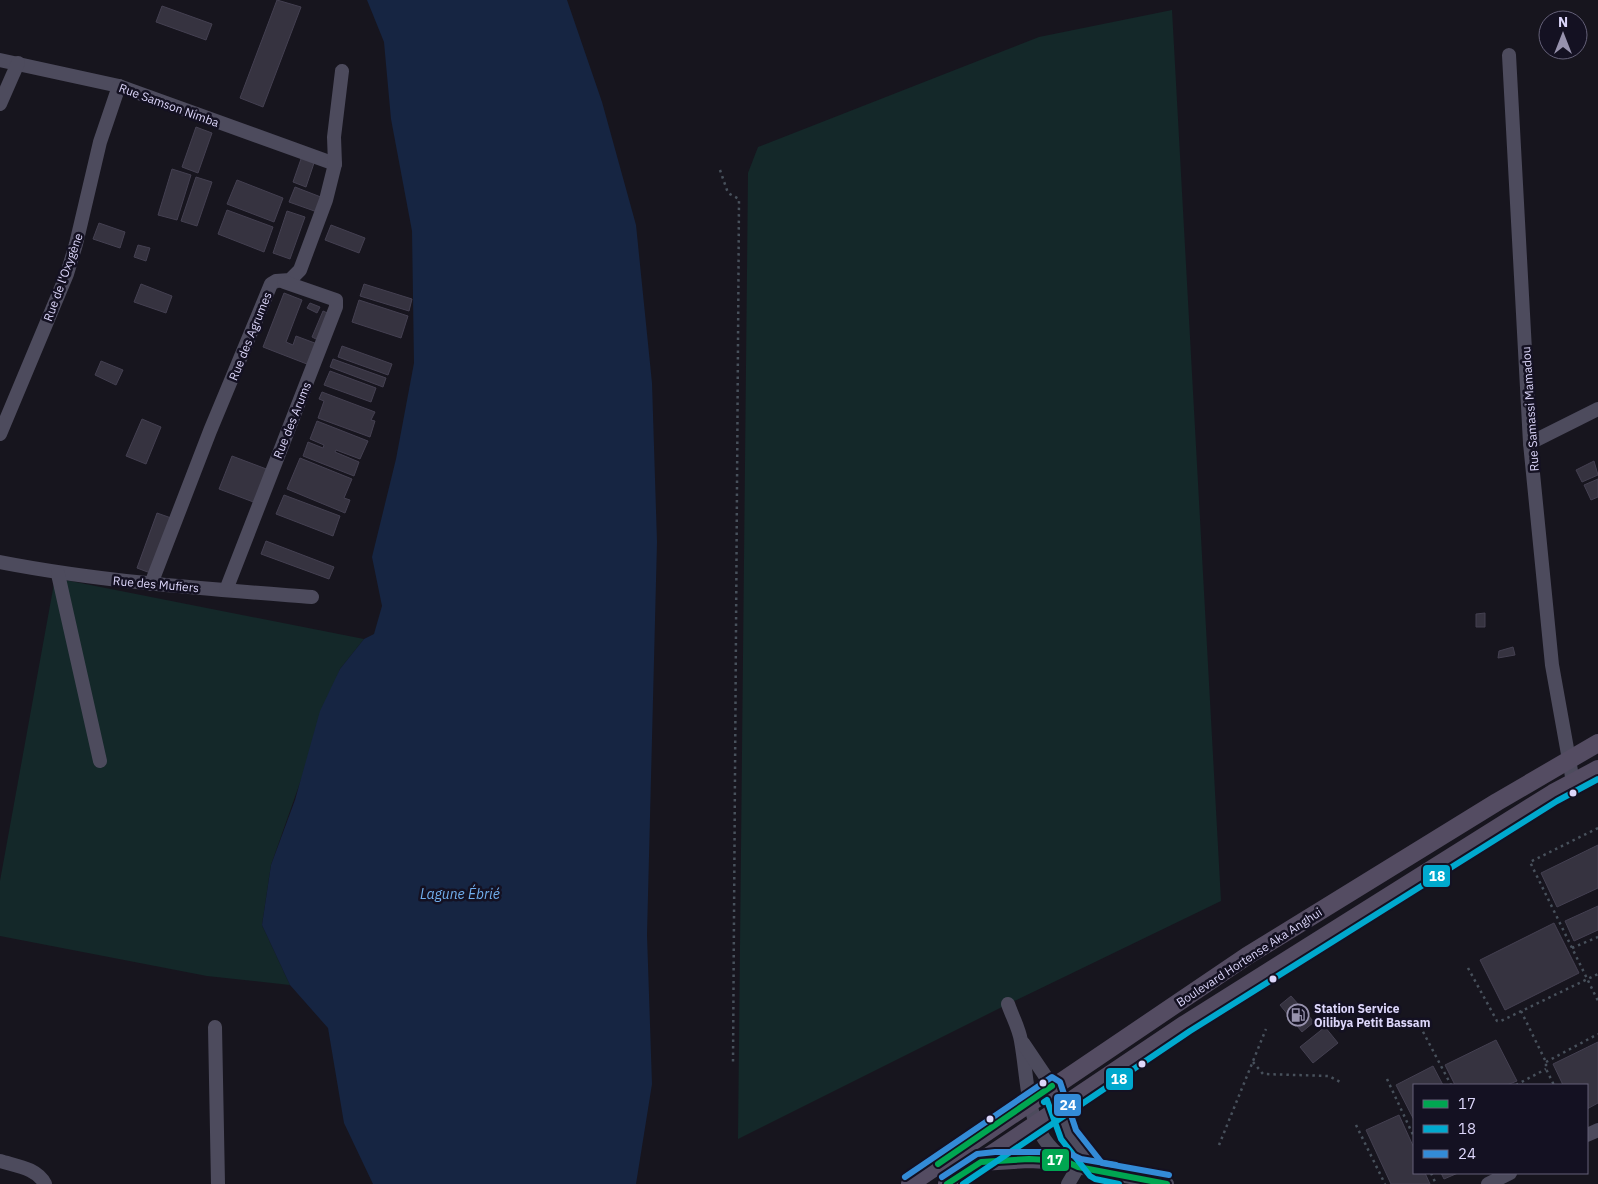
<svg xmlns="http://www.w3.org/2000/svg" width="1598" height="1184" font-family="'IBM Plex Sans',sans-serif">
	<rect width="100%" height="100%" fill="#17151e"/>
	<g fill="#142829">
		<path d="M1172 10 1221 901 1008 1004 738 1139 748 173 758 147 1039 37Z"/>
		<path d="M55 578 364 639 340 669 271 865 262 925 290 985 207 976 0 936V881Z"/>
	</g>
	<path fill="#162542" d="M367 0H567L602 102 636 225 652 383 657 542 647 935 652 1084 636 1184H373L344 1123 328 1028 290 985 262 925 271 865 295 800 320 711 340 669 364 639 374 634 382 606 372 557 396 459 414 363 412 231 391 119 384 42Z"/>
	<g fill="#363340" stroke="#444051">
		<path d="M277 0 301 7 263 107 240 98Z"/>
		<path d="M162 6 212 24 206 40 156 22Z"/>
		<path d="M196 127 212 133 198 173 182 167Z"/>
		<path d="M302 156 315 160 306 187 293 182Z"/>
		<path d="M172 169 191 175 177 220 158 215Z"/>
		<path d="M196 177 212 182 197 226 181 221Z"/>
		<path d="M237 180 283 198 274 222 227 204Z"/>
		<path d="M295 187 326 199 320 213 289 202Z"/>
		<path d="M227 210 273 227 264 252 218 234Z"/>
		<path d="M287 211 305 217 290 259 273 253Z"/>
		<path d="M99 223 125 232 120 248 93 239Z"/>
		<path d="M331 225 365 238 359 253 325 240Z"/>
		<path d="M138 245 150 248 146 261 134 257Z"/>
		<path d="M141 284 172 296 166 313 134 302Z"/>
		<path d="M364 284 412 299 409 311 360 296Z"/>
		<path d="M284 293 302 300 286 342 293 345 296 336 320 345 312 366 263 347Z"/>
		<path d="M359 300 408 316 401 338 352 322Z"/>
		<path d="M310 303 320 307 317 313 307 308Z"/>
		<path d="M323 311 332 315 320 341 312 337Z"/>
		<path d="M342 346 392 364 388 375 338 357Z"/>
		<path d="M333 359 386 378 383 387 330 367Z"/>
		<path d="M101 361 123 370 116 385 95 375Z"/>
		<path d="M330 371 376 388 371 402 324 385Z"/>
		<path d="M322 392 375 412 371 420 375 421 370 437 318 418 324 401 319 399Z"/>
		<path d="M142 419 161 427 146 464 126 456Z"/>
		<path d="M317 421 368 441 360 459 336 450 335 452 359 462 354 476 303 456 308 442 323 448 324 445 310 439Z"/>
		<path d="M232 456 269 470 256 503 219 489Z"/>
		<path d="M300 458 352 479 344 498 350 500 345 513 287 489Z"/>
		<path d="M1594 461 1598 475 1582 482 1576 470Z"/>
		<path d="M1598 479V497L1591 500 1584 485Z"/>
		<path d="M284 495 340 516 333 536 276 514Z"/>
		<path d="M157 513 174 519 153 574 137 568Z"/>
		<path d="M266 541 334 567 329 579 261 554Z"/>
		<path d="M1485 613V627H1476V614Z"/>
		<path d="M1513 647 1515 655 1498 658 1499 651Z"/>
		<path d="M1598 845V888L1557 907 1541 873Z"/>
		<path d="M1598 906V930L1574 941 1565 921Z"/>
		<path d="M1554 923 1579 973 1505 1010 1480 960Z"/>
		<path d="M1291 996 1314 1022 1302 1032 1280 1005Z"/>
		<path d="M1325 1027 1338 1043 1313 1063 1300 1047Z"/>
		<path d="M1496 1040 1517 1081 1507 1085H1455L1445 1065Z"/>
		<path d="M1598 1042V1103L1587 1109V1085H1563L1553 1064Z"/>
		<path d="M1433 1066 1443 1085H1414V1120L1396 1085Z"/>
		<path d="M1399 1115 1414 1148V1173H1425L1430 1184H1391L1366 1130Z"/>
		<path d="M1441 1173H1458L1444 1179Z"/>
	</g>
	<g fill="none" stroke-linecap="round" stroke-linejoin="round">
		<g stroke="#48515c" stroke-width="2.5" stroke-dasharray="2.5 4" stroke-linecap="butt">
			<path d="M720 170 728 193 739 199 733 1063"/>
			<path d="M1598 828 1530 862 1598 1001"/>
			<path d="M1572 948 1598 937"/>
			<path d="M1468 968 1497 1021H1501L1598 974"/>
			<path d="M1521 1011 1546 1062V1069L1554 1085"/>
			<path d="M1420 1026 1451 1085"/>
			<path d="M1253 1062 1263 1074 1329 1076 1342 1083"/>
			<path d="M1546 1062 1598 1034"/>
			<path d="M1387 1079 1414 1137"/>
			<path d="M1516 1085 1546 1069"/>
			<path d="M1356 1125 1385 1184"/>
			<path d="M1219 1145 1266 1029"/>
			<path d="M1431 1173 1436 1184"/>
		</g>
		<g stroke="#4d4b5d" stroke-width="14">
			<path d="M1509 55 1530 443 1552 665 1573 782"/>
			<path d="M0 60 119 86 335 164"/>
			<path d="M0 104 18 63"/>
			<path d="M0 434 67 274 76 244 100 142 119 86"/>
			<path d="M1530 443 1598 409"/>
			<path d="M0 562C103 582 208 589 312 597"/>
			<path d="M58 574 100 761"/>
			<path d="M151 584 210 431 271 284 276 281 290 280 300 270 326 200 335 164 334 137 342 71"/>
			<path d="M226 590 336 307V300L284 282"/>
			<path d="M1008 1004C1012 1016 1019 1028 1021 1041 1030 1091 1024 1142 1078 1167L1167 1184"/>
			<path d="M215 1027 218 1184"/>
			<path d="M1023 1043 1052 1086 1068 1134 1097 1171"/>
			<path d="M1587 1135 1598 1130"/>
			<path d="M0 1161C16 1166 37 1168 45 1184"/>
			<path d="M1068 1184 1078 1167"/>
			<path d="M1488 1184 1510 1173"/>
		</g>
		<g stroke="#544c62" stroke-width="18">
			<path d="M981 1162 1029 1159 1065 1161"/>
			<path d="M910 1184 1247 956 1497 802 1598 743"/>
			<path d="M947 1184 1185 1024 1553 793 1598 769"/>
		</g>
		<g stroke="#141122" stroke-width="10">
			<g id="bus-1">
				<path d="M938 1164 1052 1086"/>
				<path d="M947 1184 981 1162 1029 1159 1065 1161 1078 1167 1167 1184"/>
			</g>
		</g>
		<g stroke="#141122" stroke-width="10">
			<g id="bus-2">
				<path d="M1044 1102 1047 1100 1061 1139 1090 1176 1095 1179 1119 1184"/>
				<path d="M963 1184 1190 1031 1557 801 1598 779"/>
			</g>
		</g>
		<g stroke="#141122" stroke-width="10">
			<g id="bus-3">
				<path d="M905 1177 1052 1077 1060 1082 1076 1130 1102 1163 1169 1175"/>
				<path d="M942 1177 977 1154 995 1152H1066L1081 1159 1116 1165"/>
			</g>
		</g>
		<use href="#bus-1" stroke="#00a651" stroke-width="6"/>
		<use href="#bus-2" stroke="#00a9ce" stroke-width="6"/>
		<use href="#bus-3" stroke="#338bd7" stroke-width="6"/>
	</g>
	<defs>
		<g id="fuel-ring" transform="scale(1.125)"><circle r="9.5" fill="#141122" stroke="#9792ad" stroke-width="1.5"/><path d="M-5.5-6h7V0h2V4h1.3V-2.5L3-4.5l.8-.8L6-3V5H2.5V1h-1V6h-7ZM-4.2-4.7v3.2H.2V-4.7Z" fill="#9792ad"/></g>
	</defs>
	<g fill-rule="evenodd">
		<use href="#fuel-ring" x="1298" y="1015"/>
	</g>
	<g fill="#dcd6fa" stroke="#141122" stroke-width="2">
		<circle cx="1573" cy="793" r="4.5"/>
		<circle cx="1273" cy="979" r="4.5"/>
		<circle cx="1142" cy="1064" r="4.5"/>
		<circle cx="1043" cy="1083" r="4.5"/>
		<circle cx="990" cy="1119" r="4.5"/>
	</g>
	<g text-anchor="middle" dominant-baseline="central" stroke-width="5" stroke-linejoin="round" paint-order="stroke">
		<g font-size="12" fill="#dcd6fa" stroke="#141122">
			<text transform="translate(169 105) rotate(20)">Rue Samson Nimba</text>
			<text transform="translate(63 277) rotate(-70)">Rue de l'Oxygène</text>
			<text transform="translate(250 336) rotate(-68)">Rue des Agrumes</text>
			<text transform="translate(1530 409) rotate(-94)">Rue Samassi Mamadou</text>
			<text transform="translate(292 420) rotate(-68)">Rue des Arums</text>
			<text transform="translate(156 584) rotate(5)">Rue des Mufiers</text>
			<text transform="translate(1249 957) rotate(-33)">Boulevard Hortense Aka Anghui</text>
		</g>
		<g font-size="12" font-weight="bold" fill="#dcd6fa" stroke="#141122" text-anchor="start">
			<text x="1314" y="1008">Station Service<tspan x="1314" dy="14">Oilibya Petit Bassam</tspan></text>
		</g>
		<g font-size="14" font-style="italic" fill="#71aeed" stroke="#141122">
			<text x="460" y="894">Lagune Ébrié</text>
		</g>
	</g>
	<g stroke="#141122" stroke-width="2">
		<rect x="1422" y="864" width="29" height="24" rx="5" fill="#00a9ce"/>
		<rect x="1105" y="1067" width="29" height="24" rx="5" fill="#00a9ce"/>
		<rect x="1053" y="1093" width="29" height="24" rx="5" fill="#338bd7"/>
		<rect x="1041" y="1148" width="29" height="24" rx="5" fill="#00a651"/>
	</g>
	<g font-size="14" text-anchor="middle" font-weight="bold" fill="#fff">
		<text x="1437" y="881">18</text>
		<text x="1119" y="1084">18</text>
		<text x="1068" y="1110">24</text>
		<text x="1055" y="1165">17</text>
	</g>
	<rect x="1413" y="1084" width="175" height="90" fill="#141122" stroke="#646078"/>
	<rect x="1423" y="1100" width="25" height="8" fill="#00a651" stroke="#646078"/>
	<text x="1458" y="1109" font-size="15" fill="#dcd6fa">17</text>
	<rect x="1423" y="1125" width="25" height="8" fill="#00a9ce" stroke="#646078"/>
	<text x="1458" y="1134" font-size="15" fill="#dcd6fa">18</text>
	<rect x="1423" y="1150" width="25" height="8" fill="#338bd7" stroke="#646078"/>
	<text x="1458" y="1159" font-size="15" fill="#dcd6fa">24</text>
	<g transform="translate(1563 35)"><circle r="24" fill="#141122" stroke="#646078"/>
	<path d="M0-4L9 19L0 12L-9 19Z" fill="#9792ad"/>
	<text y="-8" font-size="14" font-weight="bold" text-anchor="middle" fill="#dcd6fa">N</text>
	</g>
</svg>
